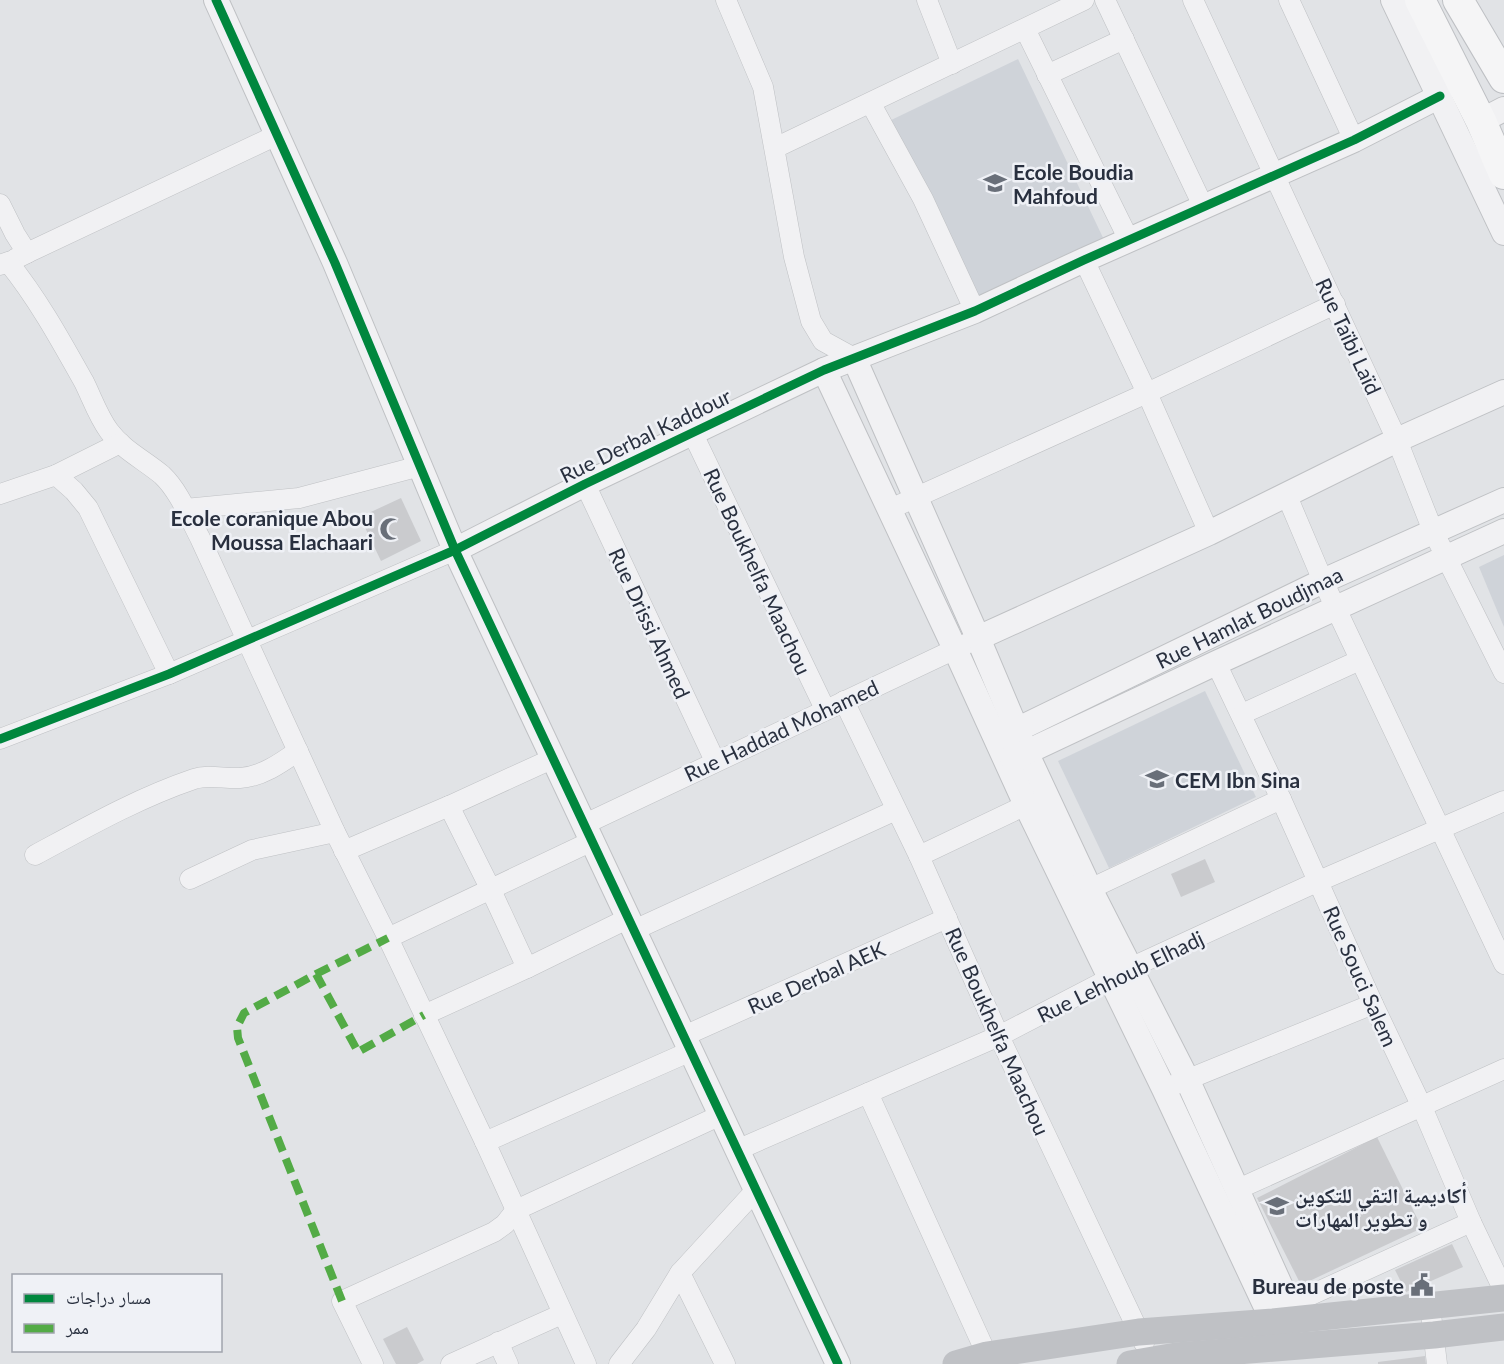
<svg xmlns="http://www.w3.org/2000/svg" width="1504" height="1364" font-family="Lato,'Noto Naskh Arabic',sans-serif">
	<rect width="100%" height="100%" fill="#e1e3e6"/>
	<g fill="#cfd3d9">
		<path d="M1018 59 1106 244 973 308 885 123Z"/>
		<path d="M1504 555V627L1479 567Z"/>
		<path d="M1205 691 1256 797 1109 868 1058 761Z"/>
	</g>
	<g fill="#cacbce">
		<path d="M401 498 421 541 381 561 360 517Z"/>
		<path d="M1205 859 1215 882 1181 897 1171 874Z"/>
		<path d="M1377 1137 1422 1228 1301 1285 1257 1198Z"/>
		<path d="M1452 1244 1463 1267 1406 1292 1395 1270Z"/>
		<path d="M407 1327 424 1360 417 1364H396L383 1339Z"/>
		<path d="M1425 1356 1426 1364H1378V1362Z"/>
	</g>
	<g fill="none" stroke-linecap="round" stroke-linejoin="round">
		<g stroke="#bfc1c4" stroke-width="21">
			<g id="minor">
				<path d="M726 0 763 87 794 257 811 321 823 341 854 358"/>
				<path d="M927 0 952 64"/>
				<path d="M1105 0 1204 208"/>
				<path d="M1193 0 1397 440 1433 531 1504 673"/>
				<path d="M1289 0 1354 140"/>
				<path d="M1025 29 1129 240"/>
				<path d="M1047 75 1124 39"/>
				<path d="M871 104 923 199 975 311"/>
				<path d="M775 148 1084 0"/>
				<path d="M0 204 15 234 27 253 15 259"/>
				<path d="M27 253 277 135"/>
				<path d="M1084 260 1147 393 1209 533"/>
				<path d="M0 265 8 262C38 299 61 341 84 382 92 398 98 416 109 431 123 450 144 460 162 475 179 491 189 517 200 538L335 832 388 938 485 1142 586 1364"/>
				<path d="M692 432 825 709"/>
				<path d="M120 443 56 475 74 491 88 508 169 674"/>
				<path d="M585 484 715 761"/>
				<path d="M0 494 56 475"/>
				<path d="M1287 496 1323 581 1504 964"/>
				<path d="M185 509 299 498 420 466"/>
				<path d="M890 509 1147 393 1335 304"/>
				<path d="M1216 663 1281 799 1373 1004 1422 1107 1471 1222 1504 1291"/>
				<path d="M844 701 919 856 999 1036 1144 1343"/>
				<path d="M1242 714 1360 660"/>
				<path d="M0 739 169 674 455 550"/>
				<path d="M449 806 490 888 527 968"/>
				<path d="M585 824 968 643"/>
				<path d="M344 851 449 806 554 758"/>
				<path d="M35 855C87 827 138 798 194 779 208 774 225 779 240 778 261 777 281 763 298 751"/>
				<path d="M919 856 1026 805"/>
				<path d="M190 879 252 850 335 832"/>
				<path d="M1090 889 1281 799"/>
				<path d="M634 930 896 810"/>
				<path d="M388 938 592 841"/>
				<path d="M424 1015 527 968 629 918"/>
				<path d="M684 1036 947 918"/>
				<path d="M1164 1089 1373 1004"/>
				<path d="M868 1093 987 1355"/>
				<path d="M485 1142 691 1051"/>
				<path d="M737 1150 999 1036 1130 968 1319 881 1504 801"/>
				<path d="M1236 1190 1504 1069"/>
				<path d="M680 1273 725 1364"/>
				<path d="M1289 1305 1471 1222"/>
				<path d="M1430 1306 1437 1364"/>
				<path d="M498 1342 508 1364"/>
				<path d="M373 1364 342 1301 494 1232 505 1224 516 1210 721 1115"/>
				<path d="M451 1364 562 1314"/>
				<path d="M619 1364 646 1329 680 1273 756 1190"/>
			</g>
		</g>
		<g stroke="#bfc1c4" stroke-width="26">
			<g id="tertiary">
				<path d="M216 0 335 263 455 550 838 1364"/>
				<path d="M1393 0 1504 233"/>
				<path d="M1481 121 1504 109"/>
				<path d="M854 358 978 638 1026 752 1090 889 1187 1079 1296 1320"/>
				<path d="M824 370 955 649 1026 805 1164 1089 1273 1322"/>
				<path d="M455 550 585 484 824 370 975 311 1084 260 1354 140 1440 96"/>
				<path d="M978 638 1209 533 1397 440 1504 392"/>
				<path d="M1002 737 1323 581 1504 500"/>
				<path d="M1012 759 1216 663 1504 531"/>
			</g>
		</g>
		<g stroke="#bec0c4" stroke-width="32">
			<g id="primary">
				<path d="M1420 0 1481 121 1504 174"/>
				<path d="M1458 0 1504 78"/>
			</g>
		</g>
		<use href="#minor" stroke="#f1f1f3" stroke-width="20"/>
		<use href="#tertiary" stroke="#f1f1f3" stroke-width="24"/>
		<g stroke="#bfc1c5" stroke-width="27">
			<path d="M956 1364 987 1355 1139 1332 1273 1322 1504 1298"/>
			<path d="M1130 1364 1176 1356 1434 1335 1504 1327"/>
		</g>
		<use href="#primary" stroke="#f5f5f6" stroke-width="30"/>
		<g stroke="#53ab46" stroke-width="8" stroke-dasharray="15 8" stroke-linecap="butt">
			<path d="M316 974 358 1052 424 1015"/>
			<path d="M342 1301 238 1038 237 1027 244 1013 316 974 388 938"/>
		</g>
		<g stroke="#eff1f6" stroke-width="13">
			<g id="cycleway">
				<path d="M216 0 335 263 455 550 838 1364"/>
				<path d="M0 739 169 674 455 550 585 484 824 370 975 311 1084 260 1354 140 1440 96"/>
			</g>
		</g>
		<use href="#cycleway" stroke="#00873e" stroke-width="9"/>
	</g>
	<defs>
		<g id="school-bare" transform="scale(1.8)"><path d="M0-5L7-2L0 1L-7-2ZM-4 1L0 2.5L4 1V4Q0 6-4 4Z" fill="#696f79" stroke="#eff1f6" stroke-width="2.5" paint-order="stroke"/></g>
		<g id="mosque-bare" transform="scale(1.8)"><path d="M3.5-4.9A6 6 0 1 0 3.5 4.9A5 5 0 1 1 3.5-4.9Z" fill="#696f79" stroke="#eff1f6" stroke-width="2.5" paint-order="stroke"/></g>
		<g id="civic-bare" transform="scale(1.8)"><path d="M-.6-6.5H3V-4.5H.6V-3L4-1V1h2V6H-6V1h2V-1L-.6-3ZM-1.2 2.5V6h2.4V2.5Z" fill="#696f79" stroke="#eff1f6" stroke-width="2.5" paint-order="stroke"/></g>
	</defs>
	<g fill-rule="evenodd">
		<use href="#school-bare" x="995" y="183"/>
		<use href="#mosque-bare" x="391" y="529"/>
		<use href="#school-bare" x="1157" y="779"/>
		<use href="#school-bare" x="1277" y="1206"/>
		<use href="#civic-bare" x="1422" y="1285"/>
	</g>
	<g text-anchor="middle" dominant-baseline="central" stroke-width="5" stroke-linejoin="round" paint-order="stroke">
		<g font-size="21" font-weight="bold" fill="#29303f" stroke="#eff1f6" text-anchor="start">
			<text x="1013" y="171">Ecole Boudia<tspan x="1013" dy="24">Mahfoud</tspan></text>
			<text x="373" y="517" text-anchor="end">Ecole coranique Abou<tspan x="373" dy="24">Moussa Elachaari</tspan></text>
			<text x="1175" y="779">CEM Ibn Sina</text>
			<text x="1295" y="1194">أكاديمية التقي للتكوين<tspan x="1295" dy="24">و تطوير المهارات</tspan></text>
			<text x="1404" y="1285" text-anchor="end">Bureau de poste</text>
		</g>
		<g font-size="21" fill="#29303f" stroke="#eff1f6">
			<text transform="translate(1349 336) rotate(65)">Rue Taïbi Laïd</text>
			<text transform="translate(645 435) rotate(-26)">Rue Derbal Kaddour</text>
			<text transform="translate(758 571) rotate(65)">Rue Boukhelfa Maachou</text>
			<text transform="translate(1249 617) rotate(-26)">Rue Hamlat Boudjmaa</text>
			<text transform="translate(650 623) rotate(65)">Rue Drissi Ahmed</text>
			<text transform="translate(781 730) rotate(-25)">Rue Haddad Mohamed</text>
			<text transform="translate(1120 976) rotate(-26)">Rue Lehhoub Elhadj</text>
			<text transform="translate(1361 976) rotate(66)">Rue Souci Salem</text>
			<text transform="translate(816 977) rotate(-24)">Rue Derbal AEK</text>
			<text transform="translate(998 1031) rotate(66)">Rue Boukhelfa Maachou</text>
		</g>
	</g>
	<rect x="12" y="1274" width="210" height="78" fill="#eff1f6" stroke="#a0a4ad" stroke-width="1.5"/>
	<rect x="24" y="1294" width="30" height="9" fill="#00873e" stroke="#a0a4ad" stroke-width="1.5"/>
	<text x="66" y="1304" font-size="18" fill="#29303f">مسار دراجات</text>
	<rect x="24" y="1324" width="30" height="9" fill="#53ab46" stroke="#a0a4ad" stroke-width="1.5"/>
	<text x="66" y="1334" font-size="18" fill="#29303f">ممر</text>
</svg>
